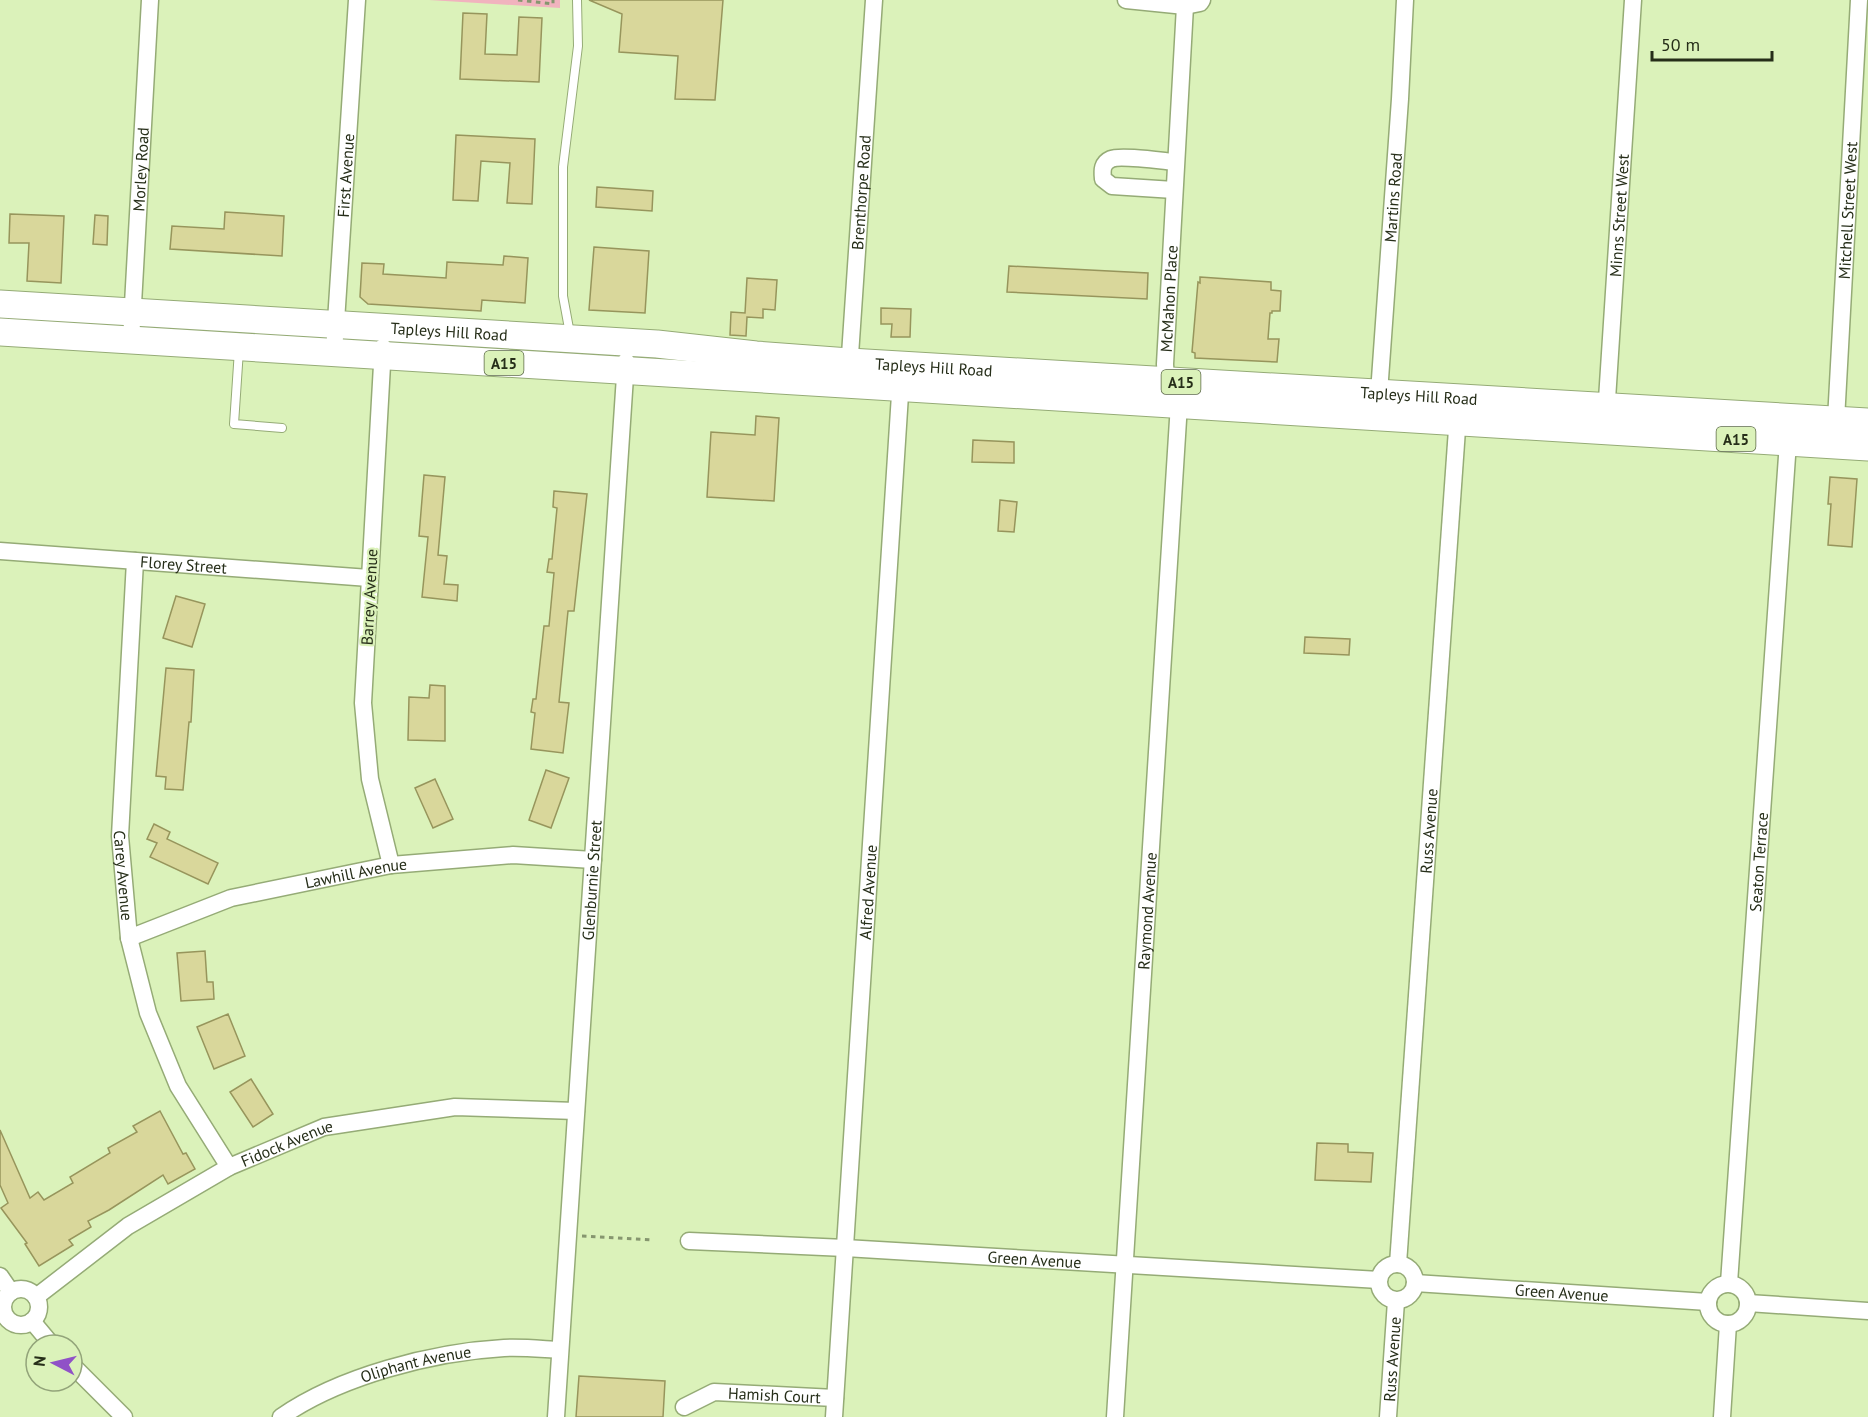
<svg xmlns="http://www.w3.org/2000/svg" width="1868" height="1417" font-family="'PT Sans',sans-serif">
	<rect width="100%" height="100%" fill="#dbf2ba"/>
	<path fill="#f1b3be" d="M429 0H560V8Z"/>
	<g fill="#d9d79b" stroke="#97955c" stroke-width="1.5">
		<path d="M589 0H723L715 100 675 99 678 56 619 52 622 14Z"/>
		<path d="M463 13 487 14 485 54 517 55 519 17 542 18 539 82 460 79Z"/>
		<path d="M456 135 535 139 532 204 507 203 510 163 481 161 478 201 453 200Z"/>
		<path d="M597 187 653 191 652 211 596 207Z"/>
		<path d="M225 212 284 216 282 256 170 249 172 226 224 229Z"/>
		<path d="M10 214 64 216 61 283 27 281 29 243H9Z"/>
		<path d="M95 215 108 216 107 245 93 244Z"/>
		<path d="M594 247 649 251 645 313 589 310Z"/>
		<path d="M504 256 528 258 525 303 482 300 481 311 368 304 360 297 362 263 384 264 383 274 446 278 447 262 503 265Z"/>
		<path d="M1009 266 1148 273 1147 299 1007 292Z"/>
		<path d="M1200 277 1271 282V290L1281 291 1280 311H1272V313H1270L1268 339H1279L1277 362 1195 358V353L1192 352 1198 282 1200 283Z"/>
		<path d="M747 278 777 280 775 310 763 309V318L747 317 746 336 730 335 731 312 745 313Z"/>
		<path d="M881 308 911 309 910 337H891L892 324H881Z"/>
		<path d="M756 416 779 418 774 501 707 497 711 432 755 435Z"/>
		<path d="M973 440 1014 442V463L972 462Z"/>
		<path d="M424 475 445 477 438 555 447 556 444 584 458 585 457 601 422 597 428 537 419 536Z"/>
		<path d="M1830 477 1857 479 1852 547 1828 545 1831 504H1828Z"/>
		<path d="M554 491 587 494 574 611H568L559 702 569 703 563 753 531 749 535 713 531 712 533 699H536L544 626H549L554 573 547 572 549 559H552L557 508 553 507Z"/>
		<path d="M1000 500 1017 502 1014 532 998 531Z"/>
		<path d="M176 596 205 604 192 647 163 638Z"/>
		<path d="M1305 637 1350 639 1349 655 1304 653Z"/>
		<path d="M166 668 194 670 191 722H189L183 790 165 789 166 777 156 776Z"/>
		<path d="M430 685 445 686V741L408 740 409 697 429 698Z"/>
		<path d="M546 770 569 778 551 828 529 820Z"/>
		<path d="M435 779 453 819 433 828 415 788Z"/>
		<path d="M154 824 170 832 167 839 218 863 208 884 150 857 157 843 147 839Z"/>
		<path d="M205 951 207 982H213L214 999 181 1001 177 953Z"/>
		<path d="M228 1014 245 1056 214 1069 197 1027Z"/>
		<path d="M251 1079 273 1114 253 1127 230 1092Z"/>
		<path d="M160 1111 183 1154 186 1153 195 1169 168 1184 163 1175 109 1210 88 1221 91 1227 69 1240 73 1245 39 1266 25 1244 27 1243 1 1208 8 1203 0 1185V1130L30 1198 38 1192 44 1200 73 1183 70 1177 110 1153 108 1148 137 1132 133 1126Z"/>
		<path d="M1317 1143 1348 1144V1152L1373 1153 1371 1182 1315 1180Z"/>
		<path d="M579 1376 665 1381 663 1417H576Z"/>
	</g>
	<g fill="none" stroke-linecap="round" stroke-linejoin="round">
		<g stroke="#95ab76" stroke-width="10">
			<g id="service">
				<path d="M570 334 563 296V167L578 46 577 0"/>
				<path d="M239 350 234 424 282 428"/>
			</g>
		</g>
		<g stroke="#95ab76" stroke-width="19">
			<g id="minor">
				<path d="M1126 0 1185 6 1200 3 1202 0"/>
				<path d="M1174 190 1112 186 1103 179C1102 170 1102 163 1111 159 1120 155 1163 161 1175 162"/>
				<path id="s1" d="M131 340 150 0"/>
				<path d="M383 347 363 703 370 779 391 865"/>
				<path id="s2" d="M334 352 357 0"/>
				<path id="s3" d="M849 370 874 0"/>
				<path id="s4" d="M1379 393 1400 99 1405 0"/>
				<path id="s5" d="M1606 415 1633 0"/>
				<path id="s6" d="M1836 420 1859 0"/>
				<path id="s7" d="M0 551 369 578"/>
				<path id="s8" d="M135 561 120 836 129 938 148 1013 178 1086 229 1167"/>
				<path id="s9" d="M129 938 231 898 391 865 513 855 593 860"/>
				<path id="s10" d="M689 1241 845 1248 1379 1280"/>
				<circle cx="1397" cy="1282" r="18"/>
				<path id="s11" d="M1398 1264 1458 415"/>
				<path d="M0 1276 11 1292"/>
				<path id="s12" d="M1415 1283 1708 1302"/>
				<path id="s13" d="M1729 1283 1788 442"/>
				<circle cx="1728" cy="1304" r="20"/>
				<circle cx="21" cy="1307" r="18"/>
				<path id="s14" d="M36 1297 128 1226 229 1167 324 1127 455 1107 576 1111"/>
				<path d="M1748 1303 1868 1311"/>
				<path d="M32 1321 52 1345"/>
				<path d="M72 1365 124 1417"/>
				<path id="s15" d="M684 1407 714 1392 835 1398"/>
				<path id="s16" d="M281 1417C340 1376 433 1352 504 1348 522 1347 541 1349 560 1350"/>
				<path id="s17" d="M556 1417 626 361"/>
				<path id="s18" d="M834 1417 901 379"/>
				<path id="s19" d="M1115 1417 1179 404 1166 381 1165 364 1185 6"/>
				<path id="s20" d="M1388 1417 1396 1301"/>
				<path d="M1722 1417 1728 1324"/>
			</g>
		</g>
		<g stroke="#95ab76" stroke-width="29">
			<g id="primary">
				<path id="s21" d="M0 304 657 344 756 355 849 362 1868 422"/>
				<path d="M0 332 1868 447"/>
			</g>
		</g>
		<g stroke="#86966f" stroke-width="3" stroke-dasharray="4.5 4.5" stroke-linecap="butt">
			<path d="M518 0 553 4V0"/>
			<path d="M582 1236 653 1240"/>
		</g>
		<use href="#service" stroke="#fff" stroke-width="8"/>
		<use href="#minor" stroke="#fff" stroke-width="16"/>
		<use href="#primary" stroke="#fff" stroke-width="27"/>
	</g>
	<g text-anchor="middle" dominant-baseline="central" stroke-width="4.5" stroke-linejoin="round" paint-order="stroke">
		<g fill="#dbf2ba" stroke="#5c6949" stroke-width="1.5">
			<rect x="484.5" y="351" width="39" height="24" rx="4.5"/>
			<rect x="1161.5" y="370" width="39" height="24" rx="4.5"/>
			<rect x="1716.5" y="427" width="39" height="24" rx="4.5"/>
		</g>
		<g font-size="15" font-weight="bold" fill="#262e19">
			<text x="504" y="363">A15</text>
			<text x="1181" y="382">A15</text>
			<text x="1736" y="439">A15</text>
		</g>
		<g font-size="16" fill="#262e19" stroke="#dbf2ba">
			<text stroke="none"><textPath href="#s1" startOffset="171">Morley Road</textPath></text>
			<text stroke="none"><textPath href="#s2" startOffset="177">First Avenue</textPath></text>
			<text stroke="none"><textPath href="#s3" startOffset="178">Brenthorpe Road</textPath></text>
			<text stroke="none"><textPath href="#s4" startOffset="196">Martins Road</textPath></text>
			<text stroke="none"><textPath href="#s6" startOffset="210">Mitchell Street West</textPath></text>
			<text stroke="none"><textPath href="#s5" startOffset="200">Minns Street West</textPath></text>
			<text stroke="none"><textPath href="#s19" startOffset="1124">McMahon Place</textPath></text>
			<text stroke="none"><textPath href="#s21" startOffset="450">Tapleys Hill Road</textPath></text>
			<text stroke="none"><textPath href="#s21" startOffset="936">Tapleys Hill Road</textPath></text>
			<text stroke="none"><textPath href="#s21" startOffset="1422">Tapleys Hill Road</textPath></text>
			<text stroke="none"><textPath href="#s7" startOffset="184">Florey Street</textPath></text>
			<text transform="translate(369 597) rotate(-87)">Barrey Avenue</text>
			<text stroke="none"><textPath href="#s11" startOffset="434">Russ Avenue</textPath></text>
			<text stroke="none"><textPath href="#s13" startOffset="422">Seaton Terrace</textPath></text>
			<text stroke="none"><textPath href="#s9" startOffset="237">Lawhill Avenue</textPath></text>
			<text stroke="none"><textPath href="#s8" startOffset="315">Carey Avenue</textPath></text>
			<text stroke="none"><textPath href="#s17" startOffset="538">Glenburnie Street</textPath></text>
			<text stroke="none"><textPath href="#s18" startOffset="526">Alfred Avenue</textPath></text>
			<text stroke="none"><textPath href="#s19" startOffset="507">Raymond Avenue</textPath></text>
			<text stroke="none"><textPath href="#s14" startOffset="296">Fidock Avenue</textPath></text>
			<text stroke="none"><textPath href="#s10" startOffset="346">Green Avenue</textPath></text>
			<text stroke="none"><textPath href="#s12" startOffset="147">Green Avenue</textPath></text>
			<text stroke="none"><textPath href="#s20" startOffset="58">Russ Avenue</textPath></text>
			<text stroke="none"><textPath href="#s16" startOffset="146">Oliphant Avenue</textPath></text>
			<text stroke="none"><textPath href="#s15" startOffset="94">Hamish Court</textPath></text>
		</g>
	</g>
	<g transform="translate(54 1363) rotate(277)"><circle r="28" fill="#dbf2ba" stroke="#93a47a" stroke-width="1.5"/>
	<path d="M0-4.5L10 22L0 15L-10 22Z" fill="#9051c7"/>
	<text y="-9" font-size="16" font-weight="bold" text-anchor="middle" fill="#262e19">N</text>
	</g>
	<path d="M1652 51v9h120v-9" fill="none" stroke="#262e19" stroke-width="3"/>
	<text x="1661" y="51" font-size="18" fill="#262e19" stroke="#dbf2ba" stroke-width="4.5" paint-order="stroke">50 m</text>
</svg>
